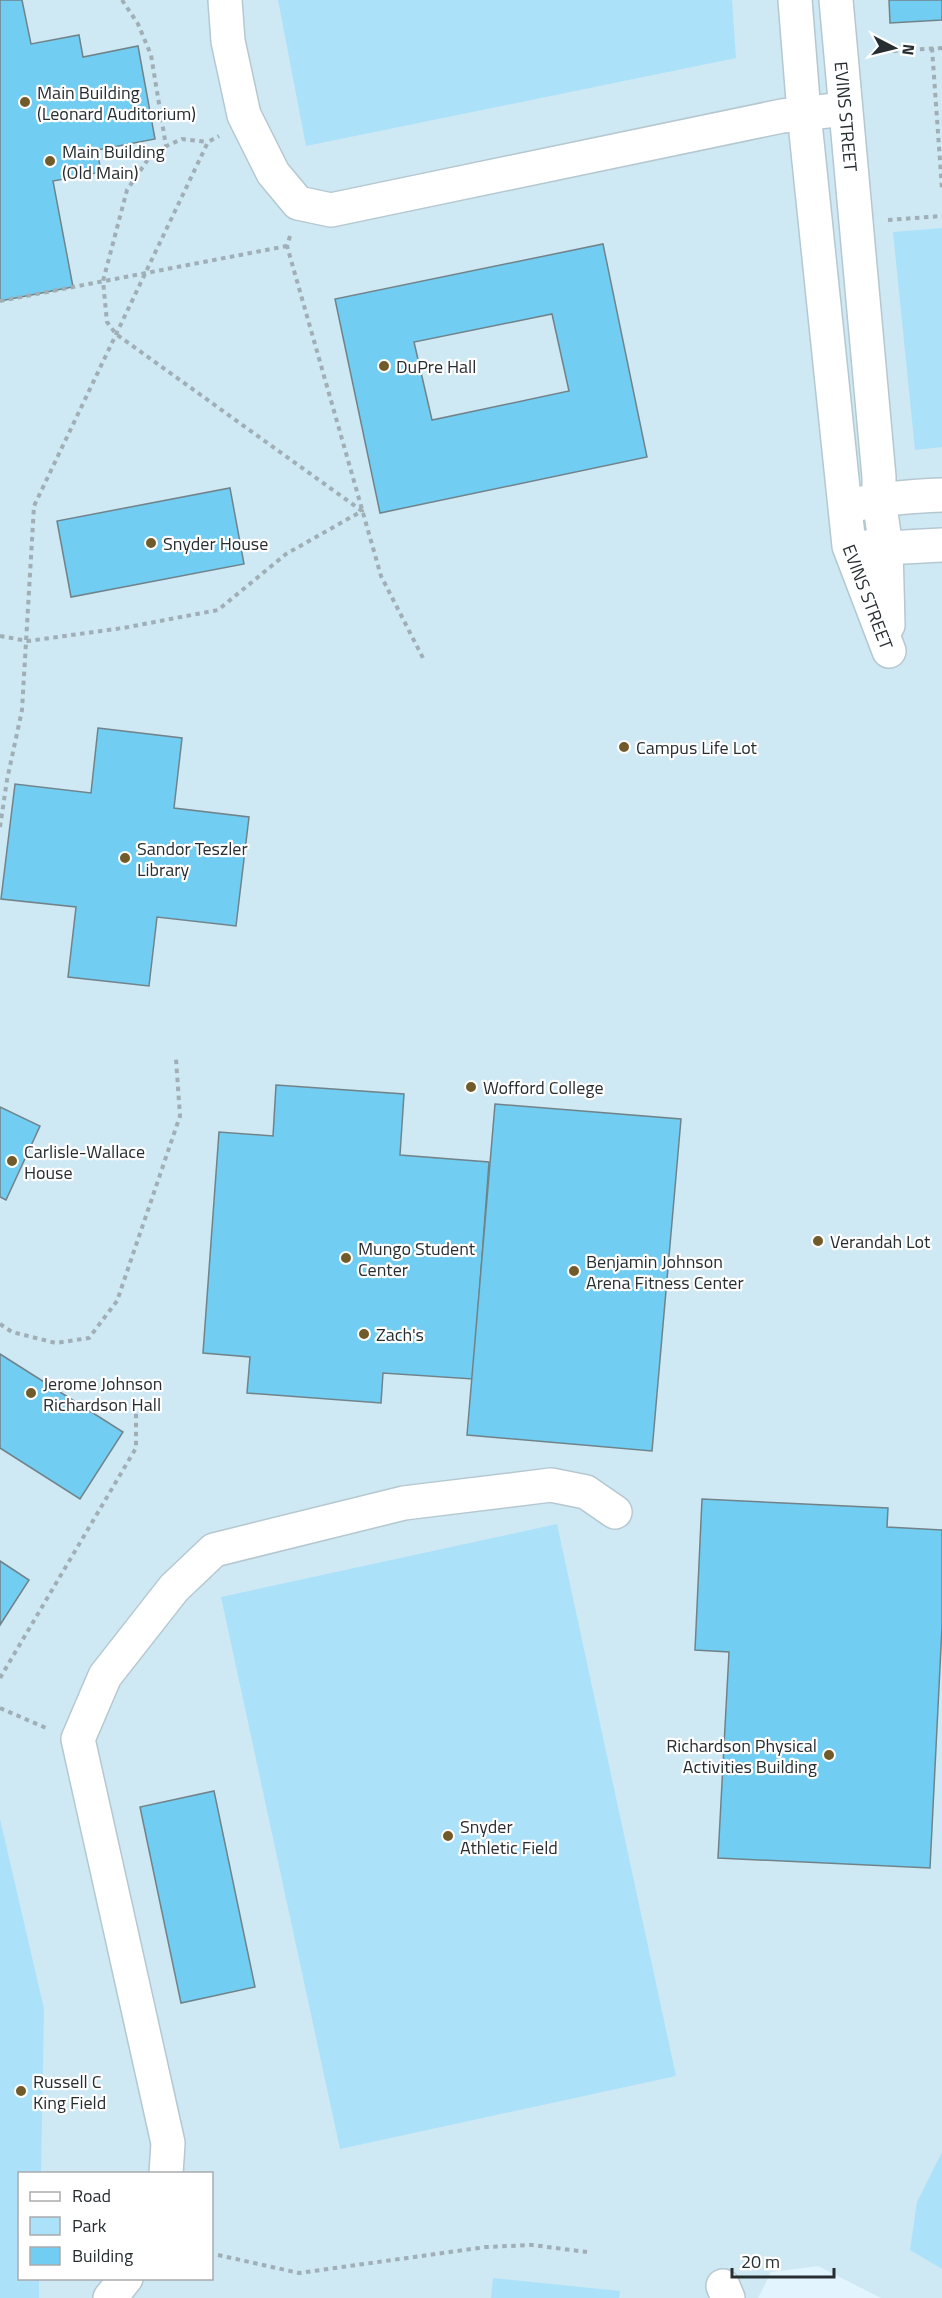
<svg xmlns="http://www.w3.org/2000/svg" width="942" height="2298" font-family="'Titillium Web',sans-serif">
	<rect width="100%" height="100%" fill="#e2f5fe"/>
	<path fill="#cee8f4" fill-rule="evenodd" d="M0 0H942V2298H881L818 2266 771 2272 758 2298H0ZM20 2174H212V2278H20Z"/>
	<g fill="#abe2fa">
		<path d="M278 0H732L736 58 306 146Z"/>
		<path d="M942 228V447L915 450 893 232Z"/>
		<path d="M557 1524 676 2076 340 2149 221 1597Z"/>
		<path d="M0 1819 44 2009 41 2173 20 2174V2278L39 2279V2298H0Z"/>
		<path d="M942 2152V2269L910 2250 917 2202Z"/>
		<path d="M493 2278 620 2291 619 2298H491Z"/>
	</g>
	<g fill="#71cdf1" stroke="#71838a" stroke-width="1.5" fill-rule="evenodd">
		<path d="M0 0H22L31 44 79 35 83 57 138 46 155 139 97 150 101 172 53 181 73 287 0 301Z"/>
		<path d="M889 0H942V20L890 23Z"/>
		<path d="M603 244 647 457 380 513 335 299ZM552 314 569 391 432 420 414 342Z"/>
		<path d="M230 488 244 564 71 597 57 521Z"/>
		<path d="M98 728 182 738 174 808 249 817 236 926 157 917 149 986 68 977 76 907 1 899 15 784 91 793Z"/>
		<path d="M276 1085 404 1094 400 1155 489 1162 473 1379 383 1373 381 1403 247 1393 250 1357 203 1353 219 1132 273 1136Z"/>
		<path d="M495 1104 681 1119 652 1451 467 1435Z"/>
		<path d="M0 1107 40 1126 6 1200 0 1197Z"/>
		<path d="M0 1354 123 1432 80 1499 0 1448Z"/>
		<path d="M702 1499 888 1508 887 1527 942 1530V1627L930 1868 718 1858 729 1652 695 1650Z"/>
		<path d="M0 1561 29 1580 0 1625Z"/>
		<path d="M214 1791 255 1987 181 2003 140 1807Z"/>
	</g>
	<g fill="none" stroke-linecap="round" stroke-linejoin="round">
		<g stroke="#b5c8d0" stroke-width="36">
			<g id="minor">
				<path d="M225 0 228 41 244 115 273 173 298 203 331 210 782 116 845 109"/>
				<path id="s1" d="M795 0 804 113 849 546 889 651"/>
				<path id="s2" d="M836 0 879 477V499L886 548 888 625"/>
				<path d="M858 504C886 498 913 496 942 495"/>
				<path d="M865 547 886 548 942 545"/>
				<path d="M166 2174 168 2143 78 1739 105 1676 174 1588 214 1550 404 1503 551 1485 586 1492 615 1512"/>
				<path d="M723 2286 728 2298"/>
				<path d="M110 2298 126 2278"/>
			</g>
		</g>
		<g stroke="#a0afb6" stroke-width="4" stroke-dasharray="4.5 4.5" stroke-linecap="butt">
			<path d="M122 0 138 24 151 55 166 146"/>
			<path d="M932 48 942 189"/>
			<path d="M875 52 942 48"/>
			<path d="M888 220 942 216"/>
			<path d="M290 236 287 246 381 576 423 658"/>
			<path d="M0 301 287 246"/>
			<path d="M0 636 28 641 123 628 218 610 286 554 362 511 116 334 107 322 103 281 127 190 153 152 182 139 208 142"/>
			<path d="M0 827 7 780 22 710 34 506 208 142 219 136"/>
			<path d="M0 1324 12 1332 56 1343 89 1338 117 1301 180 1116 176 1059"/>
			<path d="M0 1678 136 1448V1410"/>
			<path d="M0 1708 46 1728"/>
			<path d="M218 2255 299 2273 486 2247 532 2245 587 2252"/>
		</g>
		<use href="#minor" stroke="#fff" stroke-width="33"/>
	</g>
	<g fill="#725b2b" stroke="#fff" stroke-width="2">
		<circle cx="25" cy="102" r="6"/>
		<circle cx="50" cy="161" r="6"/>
		<circle cx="384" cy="366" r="6"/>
		<circle cx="151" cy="543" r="6"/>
		<circle cx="624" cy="747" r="6"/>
		<circle cx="125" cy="858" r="6"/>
		<circle cx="471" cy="1087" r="6"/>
		<circle cx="12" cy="1161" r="6"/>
		<circle cx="818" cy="1241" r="6"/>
		<circle cx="346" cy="1258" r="6"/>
		<circle cx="574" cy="1271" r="6"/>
		<circle cx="364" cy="1334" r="6"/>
		<circle cx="31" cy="1393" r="6"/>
		<circle cx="829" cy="1755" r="6"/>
		<circle cx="448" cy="1836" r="6"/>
		<circle cx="21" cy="2091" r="6"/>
	</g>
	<g text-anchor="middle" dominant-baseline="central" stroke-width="4.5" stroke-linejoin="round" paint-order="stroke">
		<g font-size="18" fill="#272e32" stroke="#fff" text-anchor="start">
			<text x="37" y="92">Main Building<tspan x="37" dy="21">(Leonard Auditorium)</tspan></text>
			<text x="62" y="151">Main Building<tspan x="62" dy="21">(Old Main)</tspan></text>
			<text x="396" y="366">DuPre Hall</text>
			<text x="163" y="543">Snyder House</text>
			<text x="636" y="747">Campus Life Lot</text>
			<text x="137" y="848">Sandor Teszler<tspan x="137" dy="21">Library</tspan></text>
			<text x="483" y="1087">Wofford College</text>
			<text x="24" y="1151">Carlisle-Wallace<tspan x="24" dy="21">House</tspan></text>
			<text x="830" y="1241">Verandah Lot</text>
			<text x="358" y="1248">Mungo Student<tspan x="358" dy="21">Center</tspan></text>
			<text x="586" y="1261">Benjamin Johnson<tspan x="586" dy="21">Arena Fitness Center</tspan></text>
			<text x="376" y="1334">Zach's</text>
			<text x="43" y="1383">Jerome Johnson<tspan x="43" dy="21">Richardson Hall</tspan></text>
			<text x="817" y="1745" text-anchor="end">Richardson Physical<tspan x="817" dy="21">Activities Building</tspan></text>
			<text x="460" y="1826">Snyder<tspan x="460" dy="21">Athletic Field</tspan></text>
			<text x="33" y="2081">Russell C<tspan x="33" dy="21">King Field</tspan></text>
		</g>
		<g font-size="18" fill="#272e32" stroke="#fff">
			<text stroke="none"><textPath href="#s2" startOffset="117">EVINS STREET</textPath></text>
			<text stroke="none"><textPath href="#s1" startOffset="603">EVINS STREET</textPath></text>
		</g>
	</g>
	<rect x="18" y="2172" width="195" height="108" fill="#ffffff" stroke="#a9abad" stroke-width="1.5"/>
	<rect x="30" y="2192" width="30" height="9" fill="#ffffff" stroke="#a9abad" stroke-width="1.5"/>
	<text x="72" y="2202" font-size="18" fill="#272e32">Road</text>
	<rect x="30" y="2217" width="30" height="18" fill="#abe2fa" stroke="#a9abad" stroke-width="1.5"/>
	<text x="72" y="2232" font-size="18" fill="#272e32">Park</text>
	<rect x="30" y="2247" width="30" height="18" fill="#71cdf1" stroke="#a9abad" stroke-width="1.5"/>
	<text x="72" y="2262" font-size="18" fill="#272e32">Building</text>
	<g transform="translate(894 48) rotate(97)" stroke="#ffffff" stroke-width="4.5" paint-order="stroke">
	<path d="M0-4.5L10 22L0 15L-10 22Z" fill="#272e32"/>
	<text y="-9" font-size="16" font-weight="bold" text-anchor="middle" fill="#272e32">N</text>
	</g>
	<path d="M732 2268v9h102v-9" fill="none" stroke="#272e32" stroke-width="3"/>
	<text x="741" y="2268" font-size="18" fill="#272e32" stroke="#ffffff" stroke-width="4.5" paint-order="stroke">20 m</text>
</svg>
